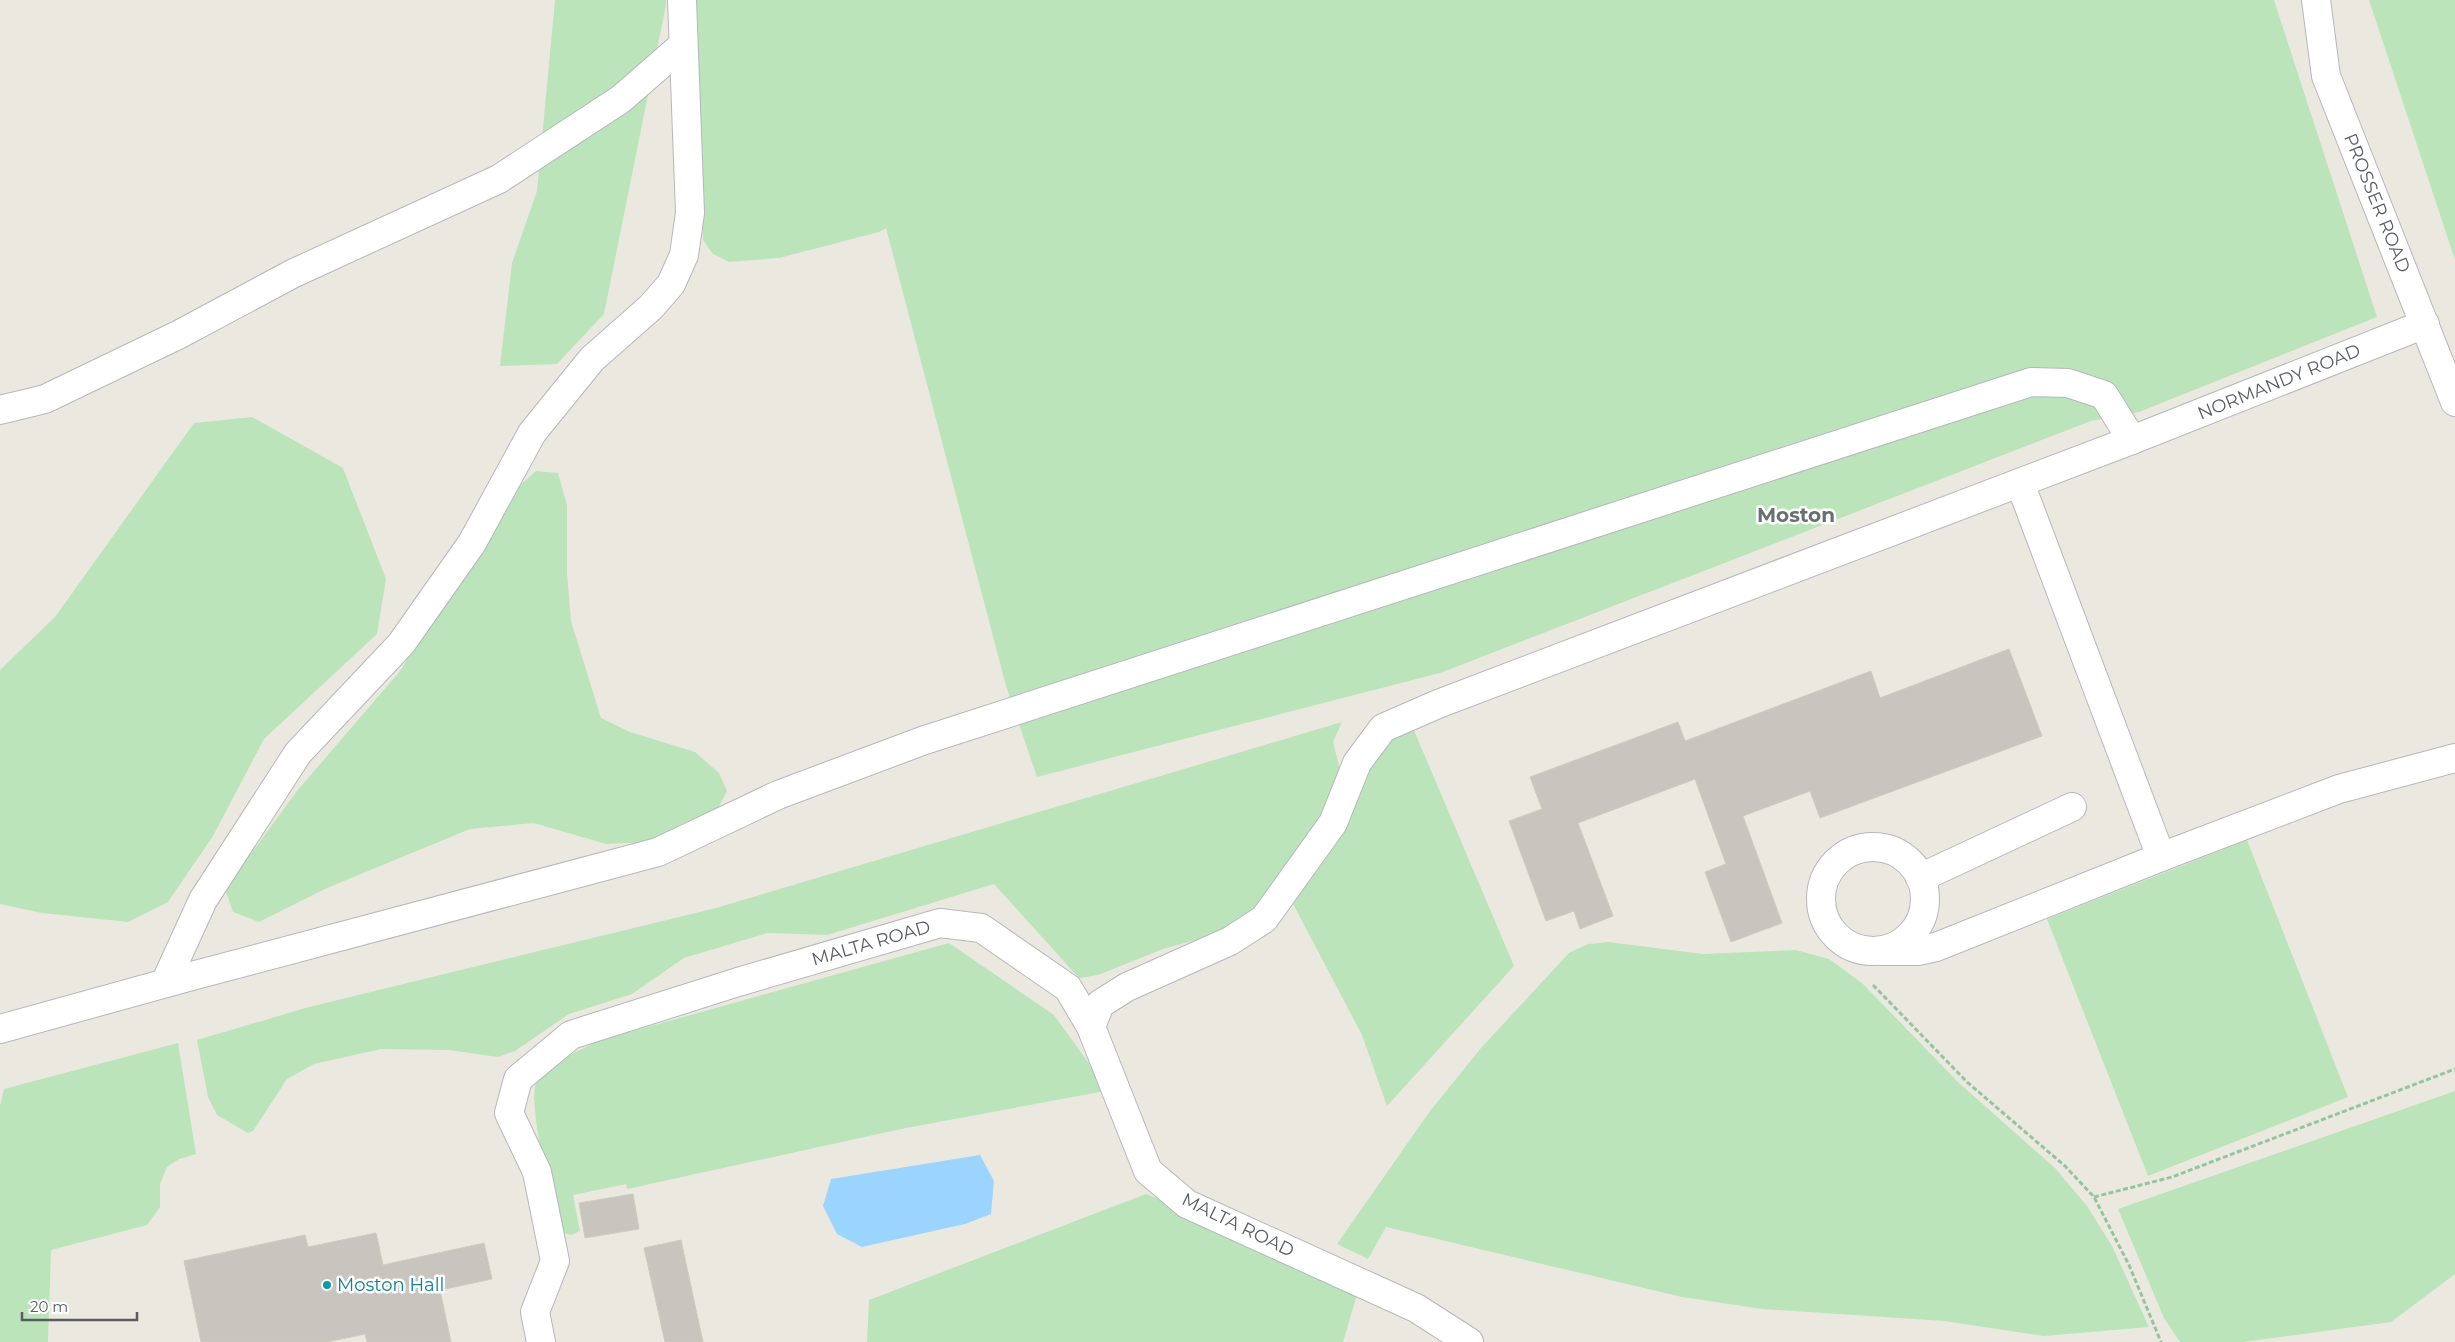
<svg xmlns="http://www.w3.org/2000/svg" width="2455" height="1342" font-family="Montserrat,sans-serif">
	<rect width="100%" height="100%" fill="#ebe9df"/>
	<g fill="#bbe4ba">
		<path d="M555 0H666V5L604 314 557 364 500 366 512 263 537 191Z"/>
		<path d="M690 0H2274L2377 317 2139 412 2091 421 1440 673 1037 777 1006 686 886 228 879 232 779 258 729 262 713 254 703 240Z"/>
		<path d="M2369 0H2455V260Z"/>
		<path d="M252 417 343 468 386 579 377 634 264 739 213 836 168 902 128 922 42 913 0 904V670L55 617 194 423Z"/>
		<path d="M536 471 558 473 567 505V573L571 621 601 718 630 732 695 752 719 773 727 791 718 808 652 842 606 844 534 823 470 829 327 888 259 922 233 912 225 889 297 791 400 671 516 489Z"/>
		<path d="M1410 721 1514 966 1387 1106 1362 1035 1291 900 1376 752Z"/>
		<path d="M1342 722 1333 742 1341 774 1337 802 1262 909 1224 932 1163 949 1098 975 1079 978 994 884 827 935 767 933 684 958 632 994 569 1014 515 1051 498 1057 449 1050 381 1049 314 1064 287 1079 253 1131 248 1133 217 1115 208 1097 197 1040 309 1007 716 908Z"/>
		<path d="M2247 840 2348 1097 2148 1176 2047 919Z"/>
		<path d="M1609 942 1702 954 1796 950 1829 959 1862 983 1959 1083 2055 1168 2087 1206 2112 1246 2149 1327 2044 1336 1944 1321 1762 1309 1682 1297 1386 1227 1368 1259 1337 1244 1430 1111 1481 1048 1569 953 1588 944Z"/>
		<path d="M949 943 1054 1015 1101 1080 1105 1091 901 1129 627 1189 626 1184 573 1195 580 1231 571 1235 562 1233 557 1224C552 1194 526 1104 537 1080 544 1066 586 1047 601 1040Z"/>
		<path d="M178 1043 196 1154 179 1159 167 1167 160 1184V1207L147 1225 51 1250 48 1342H0V1106L4 1089Z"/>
		<path d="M2455 1091V1274L2391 1322 2243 1342H2180L2164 1318 2118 1209Z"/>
		<path d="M1146 1194 1278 1249 1359 1288 1343 1342H867L869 1300Z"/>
	</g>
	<path fill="#9bd5ff" d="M980 1155 994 1181 991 1214 965 1224 862 1247 837 1234 823 1206 831 1179Z"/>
	<g fill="#c8c5be" stroke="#d0cabd">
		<path d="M2009 649 2042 736 1820 818 1810 791 1743 816 1782 923 1731 942 1705 872 1726 864 1695 779 1578 823 1613 916 1580 929 1574 911 1546 921 1509 821 1542 809 1530 777 1678 722 1685 741 1871 671 1880 698Z"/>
		<path d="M633 1194 639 1229 585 1238 579 1203Z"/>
		<path d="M376 1233 383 1265 484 1243 492 1279 440 1290 451 1342H367L365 1334 327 1342H201L184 1261 305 1235 308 1247Z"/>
		<path d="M681 1240 703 1342H665L644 1248Z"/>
	</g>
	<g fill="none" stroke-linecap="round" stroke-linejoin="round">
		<g stroke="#b5b7bc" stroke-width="30">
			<g id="minor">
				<path d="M2316 0 2326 76 2455 402"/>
				<path d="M0 410 45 399 178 335 294 273 499 179 621 99 683 45"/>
				<path d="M2020 483 2161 857"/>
				<circle cx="1873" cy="899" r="52"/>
				<path d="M1920 878 2072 807"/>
				<path d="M1882 951H1918L1936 947 2161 857 2339 789 2455 758"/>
				<path d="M165 983 203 900 298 753 401 644 472 543 532 433 592 359 651 307 671 284 684 255 690 213 682 0"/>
				<path d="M1091 1027 1100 1004 1127 987 1230 941 1264 919 1333 823 1357 763 1383 728 1438 704 2132 440 2425 324"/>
				<path d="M0 1029 188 977 658 852 778 795 922 741 2031 382 2068 383 2104 395 2132 440"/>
				<path d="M541 1342 535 1312 555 1261 537 1172 509 1113 518 1079 571 1035 738 982 940 923 981 928 1068 988 1091 1027 1148 1171 1187 1204 1416 1308 1469 1342"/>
			</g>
		</g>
		<g stroke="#93c5a1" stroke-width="3" stroke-dasharray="5 2.5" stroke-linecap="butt">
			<path d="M1824 917 1838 950 1848 959"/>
			<path d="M1873 985 1967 1082 2065 1166 2094 1197 2129 1265 2161 1342"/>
			<path d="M2094 1197 2172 1177 2455 1069"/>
		</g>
		<use href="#minor" stroke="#fff" stroke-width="28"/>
	</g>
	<circle fill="#0f9aa8" stroke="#fff" stroke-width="2" cx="327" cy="1285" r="5"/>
	<g text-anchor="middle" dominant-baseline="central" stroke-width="5" stroke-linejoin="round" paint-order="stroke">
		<g font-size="18" fill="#585c60" stroke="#fff">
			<text transform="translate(2377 203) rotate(68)">PROSSER ROAD</text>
			<text transform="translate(2279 382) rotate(-22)">NORMANDY ROAD</text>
			<text transform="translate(871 943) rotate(-16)">MALTA ROAD</text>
			<text transform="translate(1238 1225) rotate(26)">MALTA ROAD</text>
		</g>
		<g font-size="18" fill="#0d838f" stroke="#fff" text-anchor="start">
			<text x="337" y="1285">Moston Hall</text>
		</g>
		<g font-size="20" font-weight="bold" fill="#696e72" stroke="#fff">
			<text x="1796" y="515">Moston</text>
		</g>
	</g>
	<path d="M22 1312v8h115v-8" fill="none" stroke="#585c60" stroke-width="2.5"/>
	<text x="30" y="1312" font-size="15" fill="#585c60" stroke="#ffffff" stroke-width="4" paint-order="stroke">20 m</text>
</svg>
